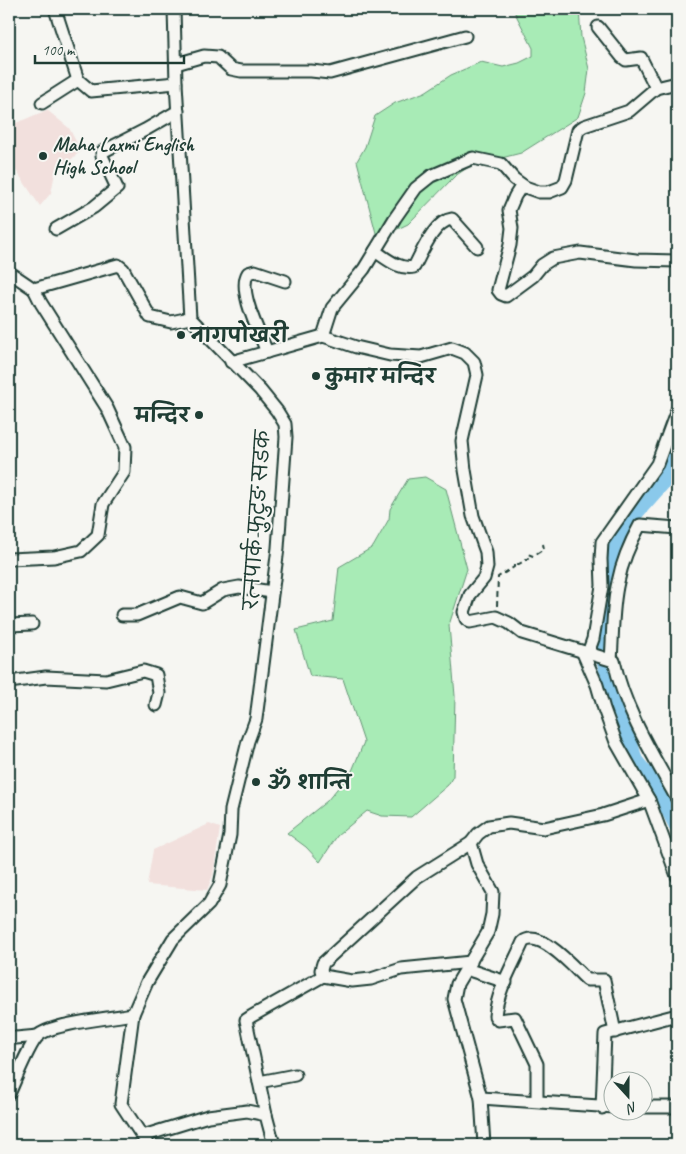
<svg xmlns="http://www.w3.org/2000/svg" width="686" height="1154" font-family="Caveat,'Playpen Sans Deva',sans-serif">
	<rect width="100%" height="100%" fill="#f6f6f2"/>
	<filter id="ink" filterUnits="userSpaceOnUse"><feTurbulence type="fractalNoise" baseFrequency=".02" numOctaves="2"/><feDisplacementMap in="SourceGraphic" scale="10" xChannelSelector="R" yChannelSelector="G"/><feConvolveMatrix kernelMatrix="1 2 1 2 8 2 1 2 1" color-interpolation-filters="sRGB"/></filter>
	<g filter="url(#ink)">
		<g fill="#f2e0dd">
			<path d="M47 110 69 128 81 151 55 173 51 193 40 206 9 160V126Z"/>
			<path d="M209 824 220 828 213 875 207 890 147 885 153 850Z"/>
		</g>
		<g fill="#a8ebb6" stroke="#649475">
			<path d="M511 9H579L581 37 589 69 586 93 578 117 521 153 470 166 455 176 408 224 385 235 376 233 357 161 365 147 375 116 395 103 425 92 451 75 481 62 503 67 519 63 533 56V48L515 13Z"/>
			<path d="M425 477 446 489 467 569 449 625 455 696 453 776 448 785 411 817 382 816 367 811 337 836 320 862 306 847 287 833 327 801 352 771 364 742 343 679 310 676 296 630 333 621 339 567 373 547 389 519 390 509 408 479Z"/>
		</g>
		<g fill="none" stroke-linecap="round" stroke-linejoin="round">
			<path stroke="#8ac9eb" stroke-width="18" d="M677 447 667 476 635 512 611 547 603 652 634 761 663 796 677 824"/>
			<g stroke="#1f3d34" stroke-width="15">
				<g id="minor">
					<path d="M55 9 78 80"/>
					<path d="M598 27 622 57 626 60 641 58 656 88"/>
					<path d="M176 64 204 56 218 57 231 69 241 71H311L330 73 465 36"/>
					<path d="M42 103 78 80 91 91 176 83"/>
					<path d="M522 185 515 196 509 210 512 228 510 245 498 290 501 294 506 296 533 276 542 265 553 258 580 253 636 260 677 261"/>
					<path d="M56 229 94 207 117 188 102 156V152L145 130 178 111"/>
					<path d="M375 251C387 259 399 270 414 267 422 252 434 221 452 219L477 247"/>
					<path d="M9 272 34 289 118 265 123 269 150 317 171 322 190 318"/>
					<path d="M323 336 332 308 364 269 395 218 416 188 431 176 473 158 501 164 514 179 525 187 539 192H549L562 187 566 180 578 130 584 126 629 111 656 88 677 83"/>
					<path d="M267 352C260 334 237 290 248 273L255 271 285 281"/>
					<path d="M231 362 323 336 356 347 390 355 421 357 452 348 465 353 474 362 477 375 462 441 465 470 473 516 486 552 487 567 484 578 470 595 464 612 466 619 470 622 496 617 509 623 522 633 614 661C625 711 653 755 677 799"/>
					<path d="M9 559 54 557 81 551 98 535 103 504 124 472 125 447 107 408 41 303 34 289"/>
					<path d="M122 615H137L180 597 202 603 223 590 239 587 272 592"/>
					<path d="M9 625 32 624"/>
					<path d="M583 653 597 685 604 709 616 742 649 800 677 876"/>
					<path d="M588 653 593 639 602 586 601 559 602 542 657 464 677 410"/>
					<path d="M611 660C613 635 612 607 618 582 622 562 630 543 640 525L677 528"/>
					<path d="M9 682 46 677 106 680 143 671 156 675 159 693 156 705"/>
					<path d="M471 843 477 864 493 892 492 914 488 932 457 984 454 999 481 1098 484 1145"/>
					<path d="M466 969 506 982"/>
					<path d="M323 976 352 981 371 979 401 969 471 962"/>
					<path d="M9 1037 16 1038 38 1036"/>
					<path d="M259 1082 295 1075"/>
					<path d="M9 1094C14 1083 30 1042 39 1035 54 1023 112 1018 133 1014"/>
					<path d="M481 1098 614 1107"/>
					<path d="M537 1101V1064L515 1018 498 1020 495 1016C497 991 513 965 523 942 540 928 575 969 587 980H604L615 1032"/>
					<path d="M644 1107H677"/>
					<path d="M602 1108 605 1034 677 1015"/>
					<path d="M266 1115 246 1020 252 1016 323 976 321 970 323 963 417 877 471 843 478 834 489 826 509 823 544 828 603 815 649 800"/>
					<path d="M143 1136 208 1116 247 1111 266 1115 274 1145"/>
					<path d="M148 1145 121 1104 133 1014 147 982 173 939 209 904 220 885 230 835 231 810 248 741 256 719 278 548 286 437 285 424 277 411 260 390 190 318 176 83 174 9"/>
				</g>
			</g>
			<path stroke="#1f3d34" stroke-width="2" stroke-dasharray="5 4" stroke-linecap="butt" d="M497 606 498 577 514 567V564H519L528 559V554L533 556 544 549 543 544"/>
			<use href="#minor" stroke="#f6f6f2" stroke-width="11"/>
		</g>
	</g>
	<g fill="#1f3d34" stroke="#f6f6f2" stroke-width="2">
		<circle cx="43" cy="156" r="5"/>
		<circle cx="181" cy="335" r="5"/>
		<circle cx="316" cy="376" r="5"/>
		<circle cx="199" cy="415" r="5"/>
		<circle cx="256" cy="782" r="5"/>
	</g>
	<g text-anchor="middle" dominant-baseline="central" stroke-width="4" stroke-linejoin="round" paint-order="stroke">
		<g font-size="20" font-weight="bold" fill="#1f3d34" stroke="#f6f6f2" text-anchor="start">
			<text x="53" y="144">Maha Laxmi English<tspan x="53" dy="23">High School</tspan></text>
			<text x="191" y="335">नागपोखरी</text>
			<text x="326" y="376">कुमार मन्दिर</text>
			<text x="189" y="415" text-anchor="end">मन्दिर</text>
			<text x="266" y="782">ॐ शान्ति</text>
		</g>
		<g font-size="20" fill="#1f3d34" stroke="#f6f6f2">
			<text transform="translate(257 520) rotate(-86)">रत्नपार्क-फुटुङ सडक</text>
		</g>
	</g>
	<rect width="686" height="1154" fill="none" stroke="#f6f6f2" stroke-width="30"/>
	<rect x="15" y="15" width="656" height="1124" fill="none" stroke="#1f3d34" stroke-width="2" filter="url(#ink)"/>
	<g transform="translate(628 1096) rotate(159)"><circle r="24" fill="#f6f6f2" stroke="#a0aca6"/>
	<path d="M0-4L9 19L0 12L-9 19Z" fill="#1f3d34"/>
	<text y="-8" font-size="14" font-weight="bold" text-anchor="middle" fill="#1f3d34">N</text>
	</g>
	<path d="M35 55v8h149v-8" fill="none" stroke="#1f3d34" stroke-width="2.5"/>
	<text x="42" y="55" font-size="15" fill="#1f3d34" stroke="#f6f6f2" stroke-width="4" paint-order="stroke">100 m</text>
</svg>
